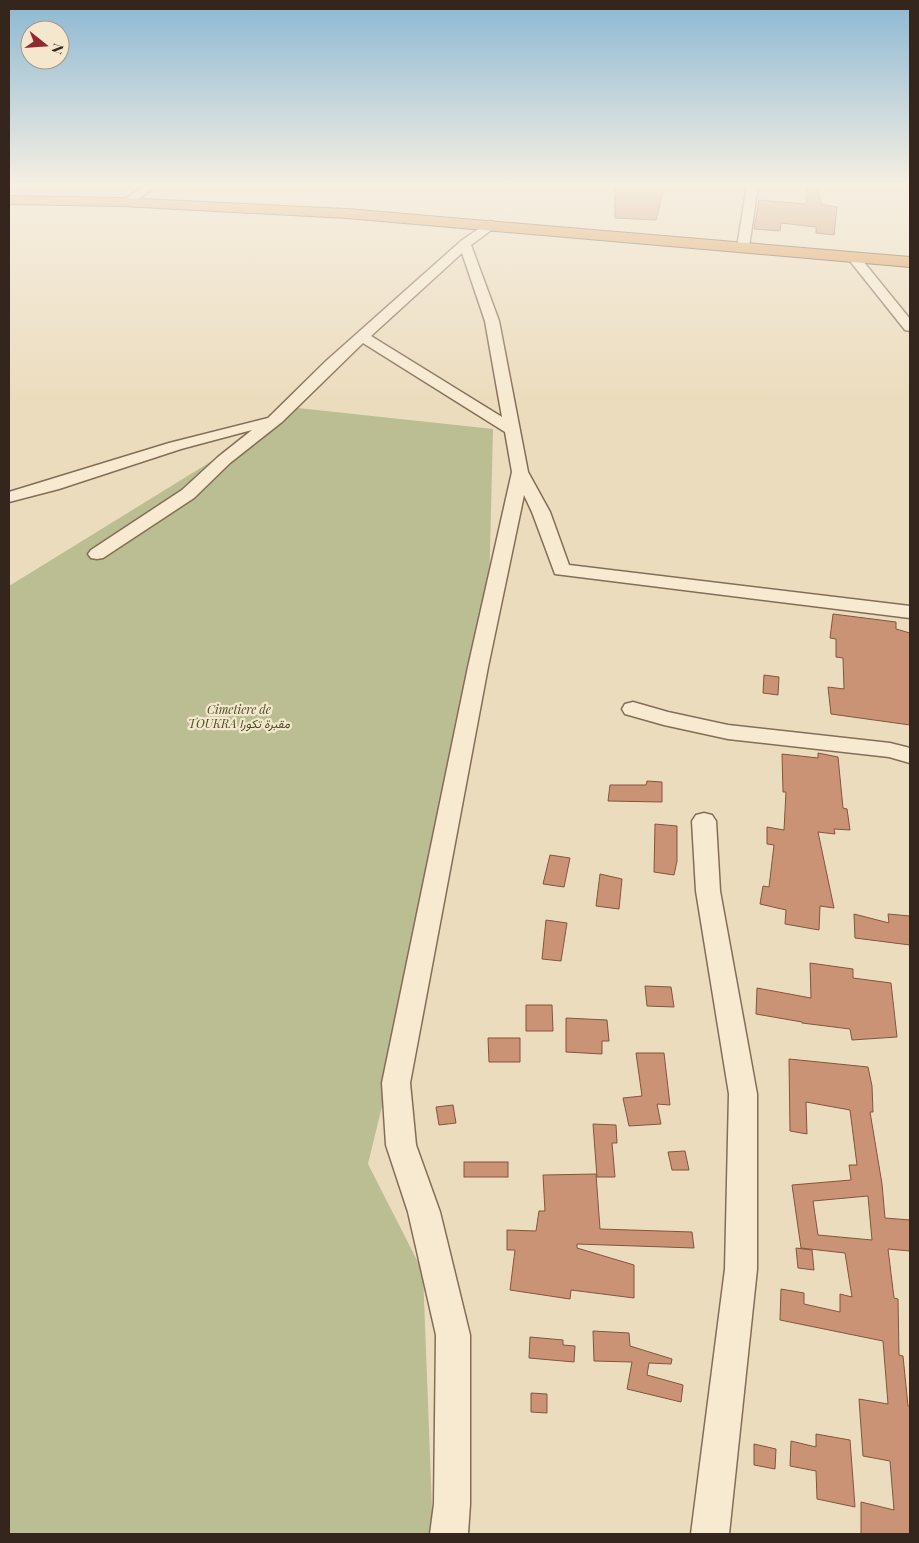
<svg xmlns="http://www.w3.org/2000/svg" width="919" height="1543" font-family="'Playfair Display',Vazirmatn,serif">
	<rect width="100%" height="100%" fill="#ecdcbe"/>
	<path fill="#bbbe92" d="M298 408 493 429 487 674 368 1164 423 1272 433 1534H9V586Z"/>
	<g fill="#ca9375" stroke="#82553e" fill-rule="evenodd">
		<path d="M615 185H665L656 220 615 218Z"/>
		<path d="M807 185H818L821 204 837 207 834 235 816 233V227L781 223 780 231 754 229 759 200 806 204Z"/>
		<path d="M833 614 896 622V629L910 633V725L831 714 828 687 844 689 843 658 836 657V639L830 638Z"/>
		<path d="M764 675 779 677 778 695 763 693Z"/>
		<path d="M818 753 838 757 843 808 847 809 850 830 834 829 835 834 818 832 834 908 820 906 819 930 785 924 786 910 760 904 763 886 769 887 774 845 767 844V827L784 830 786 792H783L782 754 818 758Z"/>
		<path d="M647 781 662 782V802L608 801 610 785H646Z"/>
		<path d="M655 824 677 826V861L674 875 654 872Z"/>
		<path d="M550 855 570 858 564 887 543 884Z"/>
		<path d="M600 874 622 879 619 909 596 906Z"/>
		<path d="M854 914 889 923 888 914 910 916V945L855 938Z"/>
		<path d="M546 920 567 923 561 961 542 959Z"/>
		<path d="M810 963 853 969V978L891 983 897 1037 852 1040 850 1029 802 1023V1022L756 1014 757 988 811 998Z"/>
		<path d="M645 986 671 987 674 1007 647 1006Z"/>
		<path d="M526 1005H552L553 1031H526Z"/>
		<path d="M566 1018 607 1020 609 1041H602V1054L566 1052Z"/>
		<path d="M488 1038H520V1062H489Z"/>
		<path d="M636 1053H664L670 1105 657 1104 661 1124 629 1126 623 1098 642 1096Z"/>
		<path d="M789 1059 868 1067 872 1086 873 1112H870L882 1184 885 1218 910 1220V1251L888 1249 894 1298 898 1299 899 1355 903 1356 908 1406H910V1534H861V1502L894 1510 890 1461 863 1456 859 1399 888 1404 883 1341 780 1320 781 1289 804 1293V1304L840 1312V1294L852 1297 845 1253 801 1248 792 1185 851 1180 849 1165H857L850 1110 806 1102 807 1134 790 1131ZM868 1196 872 1240 818 1235 813 1201Z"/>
		<path d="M453 1105 456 1123 439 1125 436 1107Z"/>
		<path d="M593 1124 616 1125 617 1143H612L615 1177H597Z"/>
		<path d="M685 1151 689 1170H672L668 1152Z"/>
		<rect x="464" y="1162" width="44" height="15"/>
		<path d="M596 1174 600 1229 692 1232 694 1248 577 1244V1248L634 1265V1298L571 1290 570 1299 510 1290 515 1250H507V1230L536 1231 539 1211H545L543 1175Z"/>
		<path d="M796 1248 812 1250 814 1270 798 1268Z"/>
		<path d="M593 1331 629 1333 630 1346 672 1359 671 1364 649 1363 647 1375 683 1385 681 1402 627 1389 632 1362 594 1361Z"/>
		<path d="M530 1337 563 1340V1345L575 1346 574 1362 529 1358Z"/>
		<path d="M531 1393 547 1394V1413L531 1412Z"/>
		<path d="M816 1434 850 1440 855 1507 817 1499 816 1471 790 1466 791 1441 816 1447Z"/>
		<path d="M754 1444 776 1449 775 1469 754 1465Z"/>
	</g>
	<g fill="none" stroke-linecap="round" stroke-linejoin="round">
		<g stroke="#846d57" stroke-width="3">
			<g id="street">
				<path d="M145 185H157L132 204H124L122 202 124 200Z"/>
				<path d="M747 185H758L749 247 743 251 737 247Z"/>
				<path d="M490 221 494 222 496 225 494 228 471 245 499 321 528 472 550 512 569 565 910 606V618L555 574 532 512 524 495 488 667 410 1083 416 1145 440 1212 470 1335V1504L468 1534H430L434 1504 436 1335 408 1212 386 1145 382 1083 468 667 512 472 505 432 363 343 282 422 230 463 194 498 103 558 97 559 91 558 88 554 91 550 182 490 218 457 252 430 181 449 59 489 9 502V492L169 443 268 418 326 361 461 241ZM462 253 485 321 502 417 371 336Z"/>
				<path d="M854 254 858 255 910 319V331L905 330 850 261 848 258Z"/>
				<path d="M633 702 668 712 728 725 890 743 910 748V763L889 757 728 739 664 725 625 714 622 709 625 704Z"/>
				<path d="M704 813 712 815 716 821 720 891 757 1094V1269L729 1534H691L725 1269 729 1094 696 891 692 821 696 815Z"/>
			</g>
		</g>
		<g stroke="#513b2c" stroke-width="2">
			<path id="highway" d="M9 196 122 198 347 209 910 257V267L347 218 122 206 9 204Z"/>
		</g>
		<use href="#street" fill="#f7ead1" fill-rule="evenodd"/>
		<use href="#highway" fill="#db964f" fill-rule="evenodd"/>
	</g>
	<linearGradient id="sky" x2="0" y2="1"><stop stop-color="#8bb8d3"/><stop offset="0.46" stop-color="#f6efe2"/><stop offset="1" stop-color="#f6efe2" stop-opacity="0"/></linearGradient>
	<rect width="919" height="401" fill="url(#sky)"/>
	<g text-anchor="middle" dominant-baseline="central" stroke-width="4.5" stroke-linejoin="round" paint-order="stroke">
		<g font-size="12" font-style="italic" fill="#474f23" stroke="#f4e7cd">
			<text x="239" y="709">Cimetiere de<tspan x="239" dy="14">TOUKRA مقبرة تكورا</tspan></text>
		</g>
	</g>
	<rect width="919" height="1543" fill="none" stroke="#34261c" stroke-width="20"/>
	<g transform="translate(45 45) rotate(107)"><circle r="24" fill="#f4e7cd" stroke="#a79a86"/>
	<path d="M0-4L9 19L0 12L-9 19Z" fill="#912930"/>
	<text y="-8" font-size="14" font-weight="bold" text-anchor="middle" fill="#34261c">N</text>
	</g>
</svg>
